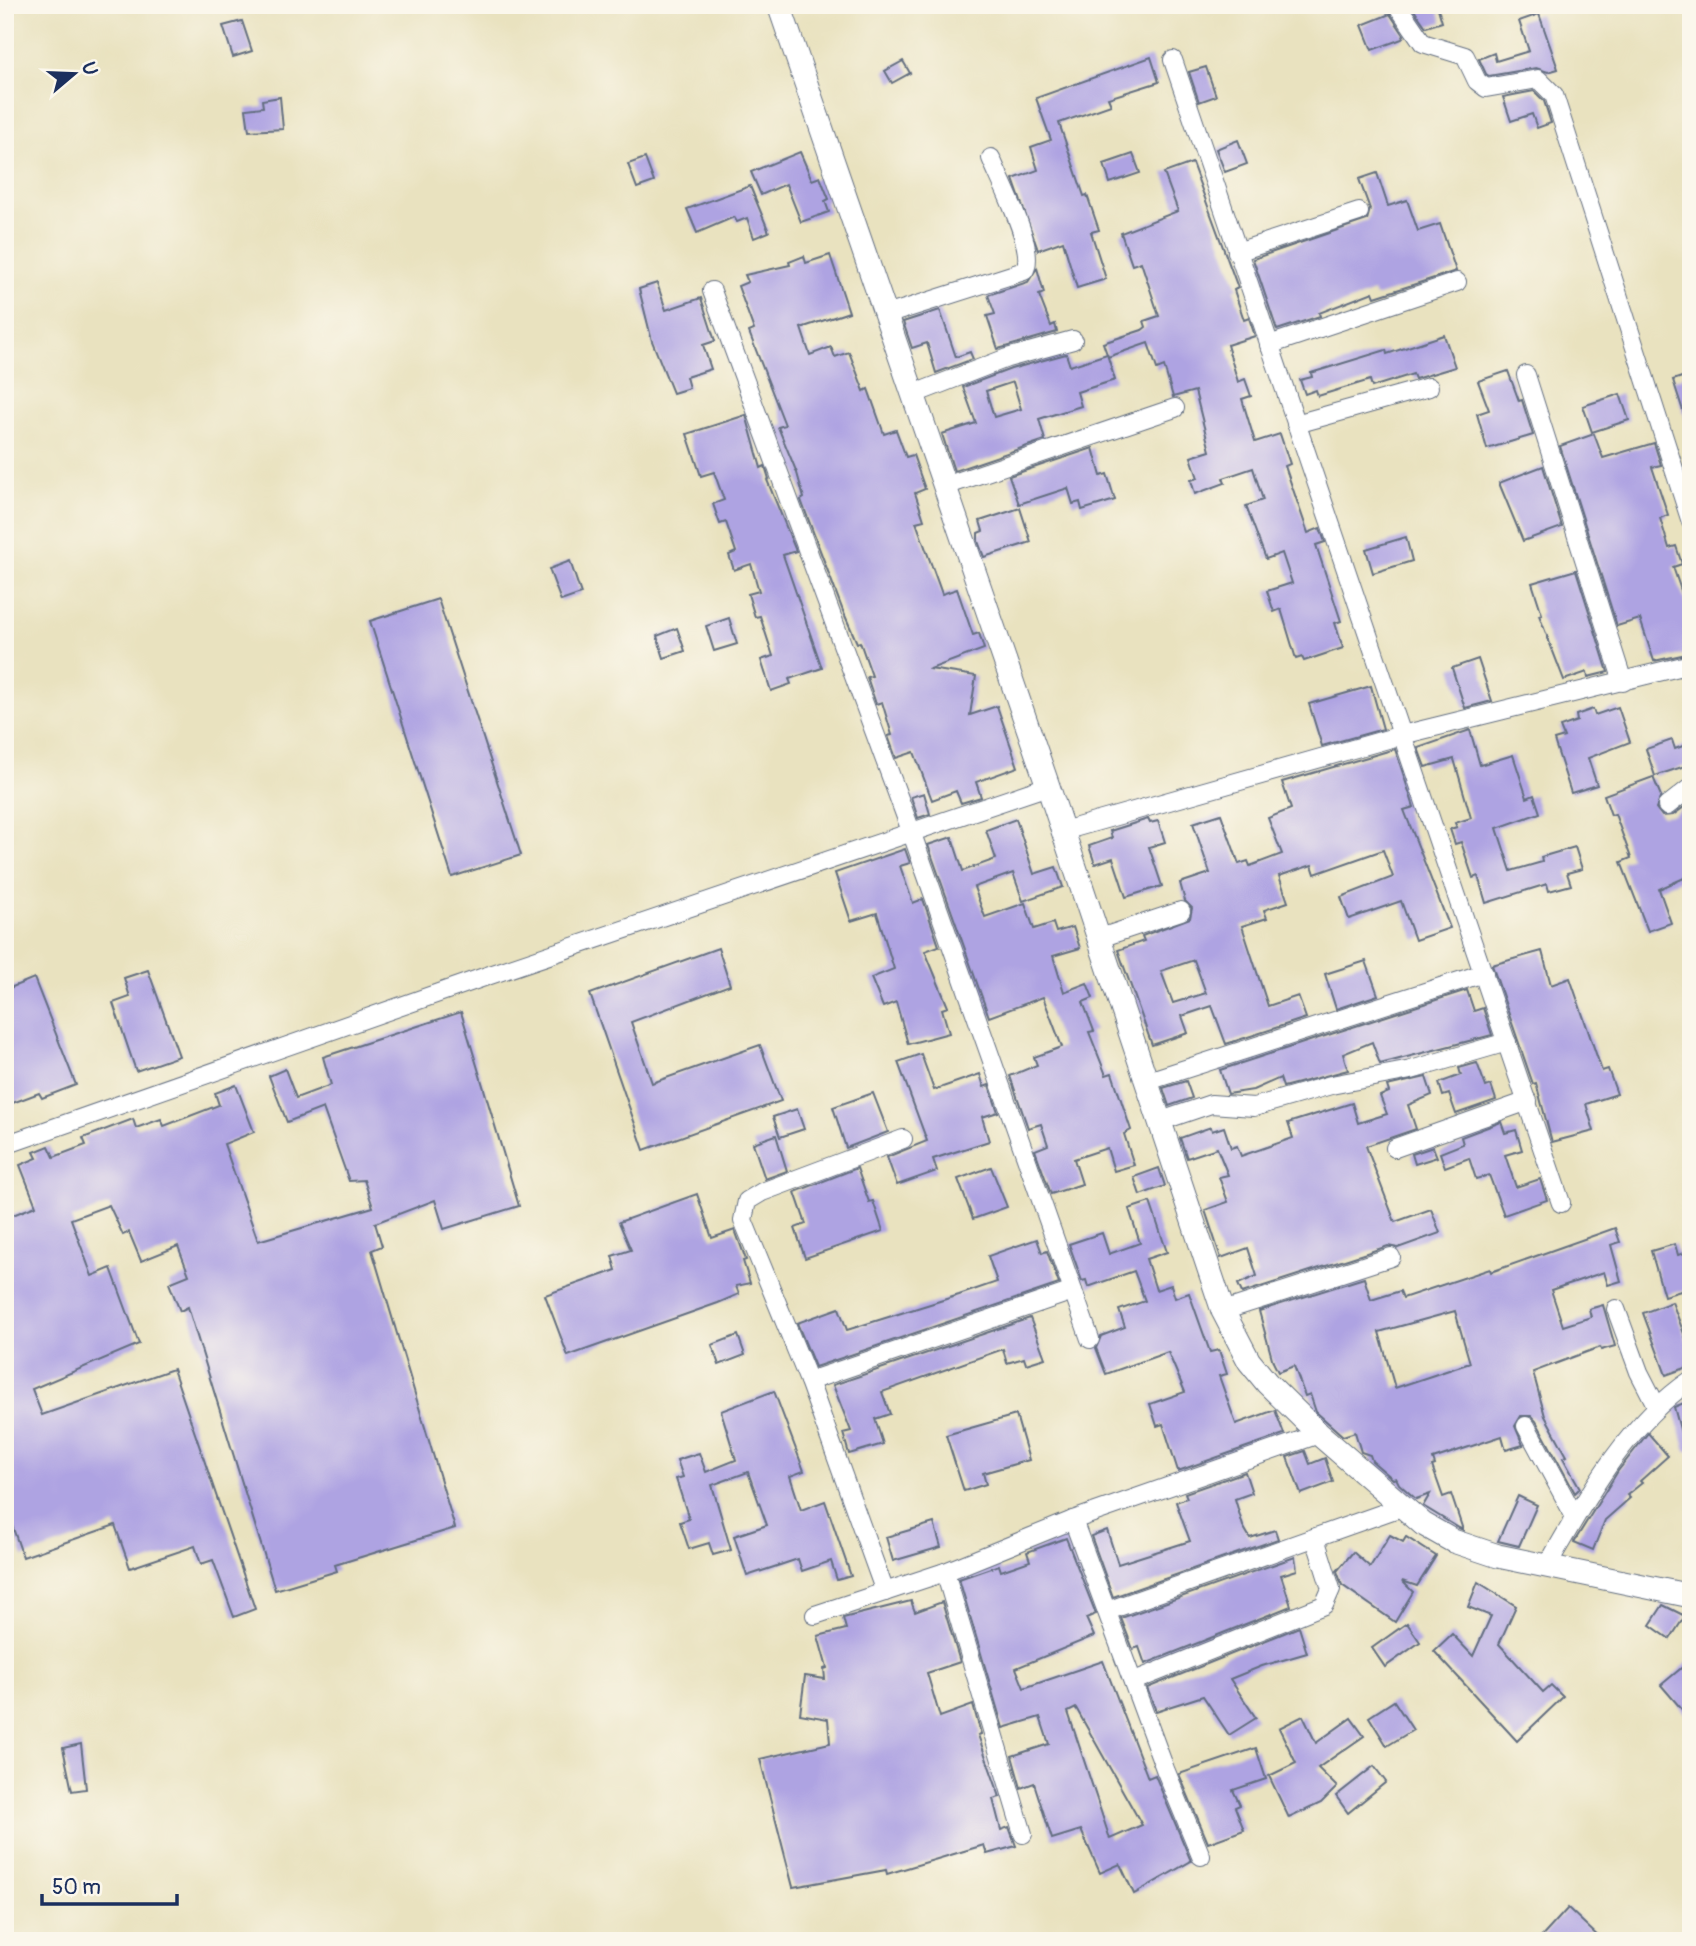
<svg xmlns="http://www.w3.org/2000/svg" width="1696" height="1946" font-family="Pangolin,sans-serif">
	<rect width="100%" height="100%" fill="#fbf7ec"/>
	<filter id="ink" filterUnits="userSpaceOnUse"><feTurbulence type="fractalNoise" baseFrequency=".0143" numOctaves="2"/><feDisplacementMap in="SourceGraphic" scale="14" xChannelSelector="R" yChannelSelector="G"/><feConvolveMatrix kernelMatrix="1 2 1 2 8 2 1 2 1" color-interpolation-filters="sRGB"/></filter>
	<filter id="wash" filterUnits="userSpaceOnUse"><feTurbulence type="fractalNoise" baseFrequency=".00686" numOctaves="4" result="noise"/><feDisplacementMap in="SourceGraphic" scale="28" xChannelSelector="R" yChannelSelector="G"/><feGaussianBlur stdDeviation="1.57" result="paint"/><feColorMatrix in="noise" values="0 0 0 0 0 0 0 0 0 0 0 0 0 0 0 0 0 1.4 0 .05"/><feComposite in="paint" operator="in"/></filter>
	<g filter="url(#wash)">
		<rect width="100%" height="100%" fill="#e9e2bf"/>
		<g id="blocks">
			<g fill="#aea3e2" fill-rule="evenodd">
				<path d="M1429 5H1437L1442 22 1426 27 1414 10Z"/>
				<path d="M1390 14 1404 35 1402 39 1372 50 1362 25Z"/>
				<path d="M1539 14 1558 69 1548 72 1536 68 1489 76 1486 74 1479 59 1494 53 1496 61 1529 51 1519 21Z"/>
				<path d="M242 21 252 51 233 57 223 26Z"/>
				<path d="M1151 57 1159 82 1108 98 1111 105 1059 123 1084 196 1087 195 1099 230 1091 232 1106 279 1077 288 1063 241 1038 250 1013 179 1038 170 1031 147 1051 140 1036 98Z"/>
				<path d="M903 61 910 73 892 83 885 71Z"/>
				<path d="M1206 67 1216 96 1199 102 1189 72Z"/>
				<path d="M1534 91 1544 101 1551 123 1537 128 1532 114 1511 121 1503 97Z"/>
				<path d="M280 97 283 129 249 131 246 109 263 107 262 100Z"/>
				<path d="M1238 140 1247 164 1225 172 1216 149Z"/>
				<path d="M800 152 812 180 820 177 829 199 825 201 829 212 801 222 786 184 761 195 751 172Z"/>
				<path d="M1133 154 1140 173 1110 183 1104 164Z"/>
				<path d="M645 158 654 182 637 188 628 164Z"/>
				<path d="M1192 163 1238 288 1234 290 1244 320 1249 318 1255 336 1227 345 1238 382 1245 379 1251 396 1242 399 1255 442 1280 434 1290 464 1285 466 1308 533 1320 528 1325 542 1316 545 1341 621 1335 623 1343 648 1304 661 1302 657 1296 659 1281 609 1274 612 1267 591 1292 583 1282 553 1266 559 1246 506 1263 500 1253 468 1223 478 1225 483 1195 494 1191 480 1198 478 1191 457 1210 451 1195 391 1173 397 1164 366 1157 369 1148 343 1108 357 1103 343 1142 330 1146 327 1144 321 1159 316 1141 262 1132 265 1121 233 1178 211 1164 173Z"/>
				<path d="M1377 173 1388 206 1407 200 1418 231 1440 224 1456 271 1375 297 1373 292 1319 313 1320 316 1277 330 1253 259 1367 220 1370 209 1359 179Z"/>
				<path d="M750 186 769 232 754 238 747 218 737 222 734 217 697 233 687 209Z"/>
				<path d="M830 255 849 312 801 328 810 355 831 347 835 357 849 352 864 391 868 389 884 434 896 430 906 457 913 455 925 489 915 493 924 520 916 522 942 594 957 589 973 635 979 633 984 649 930 669 976 676 970 715 997 706 1018 767 976 782 981 797 961 803 956 791 932 800 914 752 896 758 888 736 892 735 882 702 876 704 867 677 872 676 860 642 857 643 843 611 801 500 804 498 797 473 778 427 785 425 749 332 754 330 738 286 748 282 745 275 790 265 789 262 804 256 806 263Z"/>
				<path d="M1037 268 1044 293 1039 295 1051 326 1055 324 1057 332 998 349 987 316 995 314 988 295 1028 282Z"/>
				<path d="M657 283 666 310 701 298 715 341 703 345 711 369 686 377 689 388 673 393 652 341 639 289Z"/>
				<path d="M940 310 956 357 970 352 973 359 936 373 927 343 912 348 903 322Z"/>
				<path d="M1444 335 1455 367 1415 379 1413 374 1372 387 1370 380 1318 396 1316 390 1305 394 1300 380 1312 377 1311 373 1386 350 1387 354Z"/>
				<path d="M1066 354 1070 366 1107 354 1115 380 1077 392 1081 406 1039 419 1045 440 954 471 942 434 976 423 963 387 1011 369ZM1013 382 1021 409 994 417 986 391Z"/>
				<path d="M1508 371 1519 401 1522 400 1533 435 1487 449 1477 414 1489 410 1478 381Z"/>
				<path d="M1691 374V426H1688L1673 380Z"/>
				<path d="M1620 394 1629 420 1592 432 1583 406Z"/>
				<path d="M746 415 761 468 765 466 769 479 767 480 796 551 783 555 822 668 789 679 791 684 771 691 761 660 773 656 760 616 755 617 748 594 759 591 751 564 734 570 729 555 736 552 726 522 720 524 713 504 724 500 714 472 701 476 687 434Z"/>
				<path d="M1594 434 1603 458 1654 443 1661 465 1652 467 1668 515 1660 518 1669 548 1676 546 1682 564 1673 567 1686 605 1691 603V653L1654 661 1640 619 1617 626 1560 446Z"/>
				<path d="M1093 448 1101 476 1107 474 1115 500 1082 510 1080 502 1073 504 1068 488 1019 504 1009 476Z"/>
				<path d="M1543 466 1562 527 1523 541 1499 483Z"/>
				<path d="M1020 508 1031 542 984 557 978 541V533L983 531 980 521Z"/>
				<path d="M1406 537 1412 561 1373 573 1366 549Z"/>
				<path d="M570 561 581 594 561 601 549 569Z"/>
				<path d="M1576 570 1608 672 1588 677 1587 672 1564 680 1539 615 1542 614 1532 583Z"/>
				<path d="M438 599 521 855 452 877 370 621Z"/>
				<path d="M729 618 737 644 714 651 706 626Z"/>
				<path d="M677 628 685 651 664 658 657 636Z"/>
				<path d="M1478 659 1492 701 1465 708 1452 668Z"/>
				<path d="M1371 686 1383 729 1322 746 1309 704Z"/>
				<path d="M1618 707 1630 742 1588 758 1597 785 1571 793 1554 740 1564 737 1560 727 1577 721 1576 715 1593 709 1595 715Z"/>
				<path d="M1470 730 1480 765 1513 755 1527 798 1534 795 1540 813 1497 828 1511 871 1542 862 1541 857 1575 847 1582 869 1567 873 1571 885 1549 891 1547 884 1486 903 1478 876 1473 878 1461 842 1455 844 1450 829 1457 827 1455 823 1471 818 1454 759 1425 767 1418 748Z"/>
				<path d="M1672 740 1675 749 1691 743V764L1655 776 1646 749Z"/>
				<path d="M1395 749 1414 807 1404 810 1450 928 1415 940 1401 901 1349 919 1341 897 1393 877 1383 850 1315 874 1312 865 1279 876 1288 902 1264 910 1267 918 1242 926 1268 1006 1298 996 1306 1018 1226 1044 1212 1006 1182 1016 1188 1033 1152 1045 1118 950 1144 941 1142 936 1190 918 1192 908 1185 901 1180 883 1210 873 1193 823 1221 814 1239 864 1248 861 1250 866 1282 854 1268 818 1291 809 1282 782ZM1194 960 1206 993 1173 1003 1161 971Z"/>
				<path d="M1653 777 1661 796 1656 808 1662 816 1673 815 1691 802V875L1659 889 1671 923 1648 931 1621 862 1631 858 1615 814 1611 815 1604 795Z"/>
				<path d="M924 793 930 814 918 818 911 797Z"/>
				<path d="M1016 819 1034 874 1056 867 1063 887 1023 901 1013 873 974 887 985 917 1025 903 1034 929 1053 923 1056 932 1073 927 1080 948 1053 956 1064 992 1087 983 1093 998 1083 1002 1094 1031 1089 1032 1106 1075 1112 1073 1131 1130 1124 1134 1134 1165 1114 1171 1107 1148 1074 1159 1082 1184 1051 1194 1035 1150 1048 1145 1041 1124 1028 1128 1010 1076 1037 1065 1034 1057 1062 1047 1043 997 989 1017 928 845 952 837 963 871 996 859 986 830Z"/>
				<path d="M1148 819 1150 823 1158 821 1165 842 1149 847 1162 886 1126 897 1113 858 1095 864 1089 846 1112 838 1110 831Z"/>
				<path d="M905 849 910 863 900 866 913 903 923 899 939 946 925 951 948 1007 942 1009 949 1033 908 1044 896 1002 883 1007 871 978 894 969 877 913 851 921 835 873Z"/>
				<path d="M718 948 730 985 631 1022 652 1083 760 1045 781 1101 644 1150 590 994Z"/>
				<path d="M1542 951 1551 985 1570 978 1602 1071 1608 1069 1617 1094 1586 1104 1594 1131 1552 1142 1536 1083 1533 1084 1492 965Z"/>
				<path d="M1366 961 1378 995 1336 1009 1325 974Z"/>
				<path d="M148 970 179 1056 136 1071 113 1003 130 997 124 978Z"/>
				<path d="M34 978 76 1085 42 1098 39 1093 10 1104 5 1092V990Z"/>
				<path d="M1467 990 1474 1011 1483 1008 1492 1035 1380 1064 1372 1042 1343 1054 1348 1070 1283 1087 1280 1078 1253 1090 1228 1094 1220 1070Z"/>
				<path d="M461 1012 519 1206 444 1229 435 1200 375 1223 382 1246 372 1250 455 1528 335 1565 337 1571 275 1590 188 1307 180 1311 169 1283 189 1275 178 1246 141 1261 129 1232 123 1235 109 1205 71 1219 92 1276 111 1268 139 1344 32 1389 42 1415 173 1369 255 1609 234 1617 213 1560 201 1564 195 1546 130 1568 115 1525 23 1557 5 1505V1218L36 1206 20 1165 37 1158 34 1152 49 1146 54 1157 86 1145 83 1138 133 1119 136 1128 161 1119 164 1126 219 1105 215 1093 236 1085 254 1132 224 1144 258 1241 373 1207 364 1180 349 1181 323 1108 287 1122 269 1076 285 1069 296 1098 331 1085 323 1057Z"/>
				<path d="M921 1054 934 1090 980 1074 984 1087 989 1085 998 1112 982 1117 989 1141 933 1159 937 1171 897 1185 887 1157 927 1141 898 1062Z"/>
				<path d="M1477 1063 1486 1087 1491 1085 1496 1100 1456 1114 1449 1094 1443 1096 1439 1083 1461 1075 1459 1068Z"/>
				<path d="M1426 1077 1432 1095 1408 1105 1416 1129 1366 1146 1395 1222 1431 1209 1440 1233 1398 1248 1388 1246 1242 1293 1238 1284 1257 1276 1248 1248 1221 1258 1205 1210 1228 1202 1219 1177 1228 1175 1217 1148 1187 1158 1180 1138 1211 1127 1212 1131 1224 1127 1231 1148 1237 1146 1241 1156 1293 1138 1288 1123 1352 1103 1358 1123 1387 1114 1380 1096 1389 1092 1387 1086Z"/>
				<path d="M1186 1081 1192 1098 1169 1106 1163 1088Z"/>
				<path d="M873 1093 888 1132 846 1148 833 1107Z"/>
				<path d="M797 1109 804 1129 780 1137 773 1117Z"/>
				<path d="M1501 1122 1505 1133 1516 1130 1522 1150 1505 1155 1516 1187 1540 1179 1547 1200 1504 1215 1489 1175 1476 1179 1469 1158 1445 1167 1440 1153 1463 1144 1461 1137Z"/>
				<path d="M776 1135 787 1171 765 1179 753 1143Z"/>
				<path d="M1433 1147 1437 1157 1415 1164 1412 1154Z"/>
				<path d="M991 1167 1007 1207 973 1219 958 1179Z"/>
				<path d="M857 1168 869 1202 873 1201 883 1231 805 1258 795 1228 806 1224 795 1192Z"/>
				<path d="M1159 1168 1165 1186 1140 1195 1134 1177Z"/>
				<path d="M697 1194 712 1238 735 1230 746 1260 743 1261 750 1283 736 1286 739 1294 718 1303 568 1356 545 1295 616 1270 612 1256 631 1250 619 1222Z"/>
				<path d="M1150 1202 1167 1252 1146 1259 1156 1290 1171 1285 1175 1298 1189 1293 1210 1352 1219 1350 1227 1374 1219 1376 1236 1424 1275 1410 1284 1434 1178 1471 1163 1424 1157 1426 1150 1404 1185 1392 1168 1352 1106 1374 1096 1348 1101 1336 1125 1327 1119 1310 1145 1301 1134 1271 1088 1287 1086 1280 1082 1281 1069 1244 1102 1233 1109 1254 1140 1243 1129 1209Z"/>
				<path d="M1615 1228 1620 1242 1611 1245 1621 1281 1608 1285 1604 1272 1551 1290 1563 1326 1591 1317 1589 1309 1603 1305 1615 1346 1601 1350 1600 1347 1533 1372 1545 1416 1567 1456 1563 1458 1580 1488 1575 1493 1536 1421 1531 1416H1521L1515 1426 1523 1445 1506 1450 1502 1436 1433 1459 1435 1465 1432 1466 1443 1497 1451 1494 1463 1530 1459 1528 1423 1506 1430 1494 1416 1499 1399 1484 1396 1478 1393 1479 1372 1461 1370 1455 1361 1452 1355 1432 1343 1436 1316 1412 1310 1394 1305 1396 1294 1366 1278 1372 1273 1362 1259 1311 1364 1278 1371 1300 1400 1291 1403 1298 1490 1269 1491 1272ZM1455 1311 1470 1363 1395 1388 1379 1332Z"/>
				<path d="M1037 1239 1042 1253 1047 1251 1059 1284 815 1367 797 1323 839 1308 847 1330 959 1295 997 1282 988 1256Z"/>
				<path d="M1675 1244 1678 1255 1691 1251V1288L1664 1296 1651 1251Z"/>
				<path d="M1672 1302 1691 1352V1366L1666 1375 1643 1313Z"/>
				<path d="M1030 1318 1045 1358 1026 1364 1024 1358 1007 1363 1003 1349 882 1392 890 1414 875 1419 883 1444 849 1454 843 1433 851 1431 833 1385Z"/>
				<path d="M738 1335 745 1355 719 1365 712 1345Z"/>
				<path d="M774 1391 804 1471 790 1476 801 1510 825 1501 851 1576 837 1580 831 1561 802 1571 798 1559 747 1576 734 1536 767 1525 748 1472 712 1485 731 1550 713 1555 709 1543 689 1549 680 1522 689 1519 676 1479 683 1477 677 1460 699 1453 706 1472 736 1460 721 1411Z"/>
				<path d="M1691 1400V1451H1686L1674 1407Z"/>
				<path d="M1016 1415 1029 1460 983 1473 986 1484 964 1491 946 1435Z"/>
				<path d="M1648 1433 1668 1456 1640 1481 1642 1483 1627 1495 1630 1498 1605 1520 1593 1550 1574 1542 1618 1471Z"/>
				<path d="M1305 1451 1310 1464 1325 1458 1333 1482 1301 1494 1287 1457Z"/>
				<path d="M1245 1472 1252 1493 1235 1499 1243 1526 1250 1538 1275 1530 1278 1539 1113 1597 1091 1536 1107 1530 1118 1564 1190 1541 1176 1502 1187 1498 1185 1493Z"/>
				<path d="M1518 1496 1537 1505 1519 1546 1498 1541Z"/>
				<path d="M934 1523 941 1547 893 1561 886 1537Z"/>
				<path d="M1390 1535 1403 1542 1406 1537 1436 1556 1417 1586 1402 1581 1413 1592 1395 1622 1342 1585 1337 1571 1353 1552 1370 1567Z"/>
				<path d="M1066 1538 1096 1614 1086 1618 1094 1636 1016 1668 1024 1688 1103 1661 1148 1778 1155 1775 1191 1861 1134 1894 1120 1864 1100 1873 1081 1830 1052 1839 1034 1783 1021 1788 1012 1756 1049 1744 1040 1717 1003 1728 959 1579 999 1565 1001 1571 1030 1561 1027 1552ZM1076 1708 1142 1825 1110 1839 1068 1712Z"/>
				<path d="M1295 1557 1297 1570 1281 1575 1291 1606 1145 1664 1139 1647 1133 1649 1121 1618Z"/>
				<path d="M1478 1582 1516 1606 1499 1644 1543 1692 1551 1685 1563 1697 1517 1741 1434 1651 1452 1634 1473 1656 1491 1616 1468 1607Z"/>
				<path d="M911 1601 915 1612 942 1602 960 1662 927 1673 940 1717 973 1705 981 1734 978 1735 1000 1797 993 1799 1001 1830 1009 1827 1016 1846 987 1854 984 1845 887 1874 886 1870 793 1887 760 1759 830 1743 828 1719 800 1714 805 1676 825 1679 824 1669 827 1668 818 1636 846 1629 843 1618Z"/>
				<path d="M1663 1605 1685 1616 1670 1639 1650 1625Z"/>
				<path d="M1407 1623 1420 1642 1385 1667 1372 1648Z"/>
				<path d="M1299 1627 1307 1653 1262 1666 1230 1679 1256 1718 1229 1735 1203 1696 1156 1711 1147 1688Z"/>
				<path d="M1691 1660V1720L1661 1685Z"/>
				<path d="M1394 1701 1413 1730 1387 1746 1369 1717Z"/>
				<path d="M1303 1716 1316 1743 1351 1718 1364 1736 1318 1768 1337 1787 1321 1803 1289 1818 1269 1776 1296 1763 1279 1728Z"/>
				<path d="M81 1744 86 1789 72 1791 63 1748Z"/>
				<path d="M1256 1748 1266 1779 1233 1790 1240 1805 1235 1807 1244 1830 1208 1843 1179 1774Z"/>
				<path d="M1374 1766 1386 1782 1348 1813 1336 1796Z"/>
				<path d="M1568 1908 1603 1941H1538Z"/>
			</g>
		</g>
	</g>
	<g filter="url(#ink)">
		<use href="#blocks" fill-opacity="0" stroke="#636e80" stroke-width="2"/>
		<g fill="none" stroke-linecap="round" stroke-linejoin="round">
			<g stroke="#636e80" stroke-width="20">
				<g id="minor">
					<path d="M1397 5 1423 43 1465 56 1477 81 1486 88 1538 79 1554 95 1691 522"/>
					<path d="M1173 60 1561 1203"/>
					<path d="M1237 252 1359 212"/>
					<path d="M712 291 911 831 1090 1339"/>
					<path d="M886 315 1024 271C1038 251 1000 181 991 158"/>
					<path d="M1269 345 1457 282"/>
					<path d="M1526 375 1623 682"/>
					<path d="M914 394 1007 358 1073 340"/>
					<path d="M1296 424 1429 387"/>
					<path d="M945 486 1175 408"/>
					<path d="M1667 806 1691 787"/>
					<path d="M1063 831 1402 735 1691 664"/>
					<path d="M1100 938 1181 911"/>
					<path d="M1148 1081 1484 973"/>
					<path d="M1161 1121 1211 1104 1254 1107 1331 1085 1411 1070 1507 1042"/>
					<path d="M5 1145 487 976 1048 786"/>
					<path d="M1395 1148 1528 1101"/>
					<path d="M1616 1309 1639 1372 1657 1407"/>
					<path d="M1223 1311 1391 1257"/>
					<path d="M809 1381 1073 1291"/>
					<path d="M1526 1426 1575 1517"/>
					<path d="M1073 1520 1165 1769 1201 1856"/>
					<path d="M1547 1566C1585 1500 1626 1424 1691 1380"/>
					<path d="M945 1572 1023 1834"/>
					<path d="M885 1592 809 1381 743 1220 747 1201 762 1192 903 1139"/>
					<path d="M1107 1611 1401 1507"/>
					<path d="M815 1615 945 1572 1073 1520 1319 1434"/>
					<path d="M1134 1681 1324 1605 1331 1589 1315 1538"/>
				</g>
			</g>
			<g stroke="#636e80" stroke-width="25">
				<path id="tertiary" d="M779 5 1048 786 1223 1311 1249 1361 1267 1383 1319 1434 1423 1524 1453 1541 1498 1556 1691 1596"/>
			</g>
			<use href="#minor" stroke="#fff" stroke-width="18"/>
			<use href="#tertiary" stroke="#fff" stroke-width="23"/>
		</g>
	</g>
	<rect width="1696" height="1946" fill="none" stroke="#fbf7ec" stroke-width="28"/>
	<g transform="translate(74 74) rotate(71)" stroke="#fbf7ec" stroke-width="5" paint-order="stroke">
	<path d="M0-5L12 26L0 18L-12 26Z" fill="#1b2f5e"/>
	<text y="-10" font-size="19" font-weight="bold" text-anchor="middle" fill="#1b2f5e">U</text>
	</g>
	<path d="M42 1894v10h135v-10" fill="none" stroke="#1b2f5e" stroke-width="3.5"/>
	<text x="52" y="1894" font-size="21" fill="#1b2f5e" stroke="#fbf7ec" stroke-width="5" paint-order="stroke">50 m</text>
</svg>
